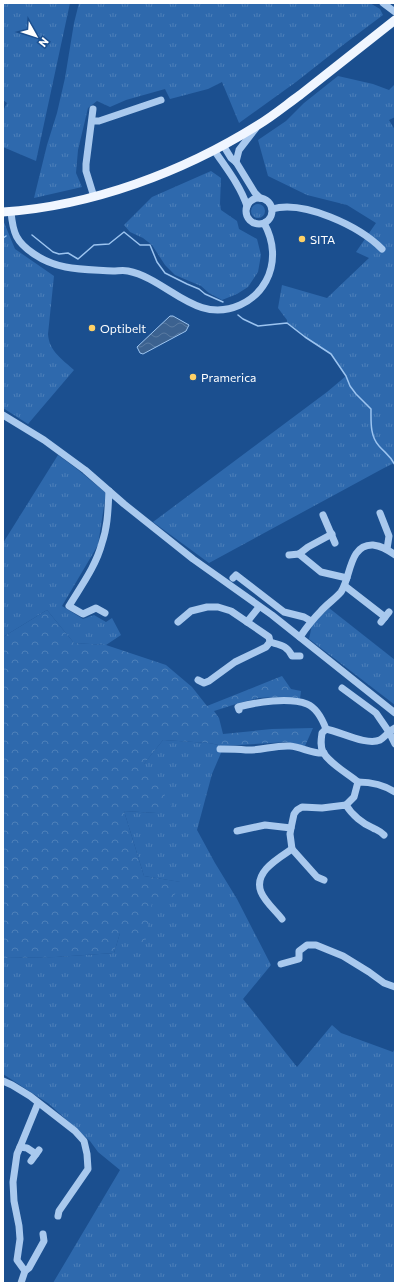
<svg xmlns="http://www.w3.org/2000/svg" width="398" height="1286" font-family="Commissioner,sans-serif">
	<defs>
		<pattern id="grass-tufts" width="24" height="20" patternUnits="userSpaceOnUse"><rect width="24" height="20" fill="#2e69ad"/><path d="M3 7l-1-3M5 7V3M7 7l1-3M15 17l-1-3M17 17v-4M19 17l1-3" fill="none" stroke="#4d80b9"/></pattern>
		<pattern id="forest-crowns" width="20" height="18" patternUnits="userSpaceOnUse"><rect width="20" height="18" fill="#2e69ad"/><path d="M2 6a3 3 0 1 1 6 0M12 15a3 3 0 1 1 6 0" fill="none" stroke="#4d80b9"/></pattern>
		<pattern id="water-waves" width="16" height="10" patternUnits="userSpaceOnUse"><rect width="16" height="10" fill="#3c6290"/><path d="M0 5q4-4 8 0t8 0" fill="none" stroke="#597aa1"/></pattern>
	</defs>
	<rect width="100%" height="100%" fill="#1b4f8f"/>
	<g fill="url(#grass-tufts)">
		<path d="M3 3H70L36 161 3 147V111L7 103 3 100Z"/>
		<path d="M79 3H370L380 9 383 15 343 45 296 82 239 123 222 82 208 89 170 99 165 89 126 100 110 107 97 101 88 108 78 150 76 173 82 187 34 198 47 145 57 113 65 78 74 23Z"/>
		<path d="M338 76 373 84 389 90 395 84V117L389 120 395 130V465L394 463 384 468 209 563 153 522 327 392 346 376 331 354 305 337 287 323V320L278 308 282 285 327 298 369 258 356 252 376 223 347 205 307 195 268 176 258 140 286 121 304 103Z"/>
		<path d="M211 171 221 178 220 204 221 210 237 221 239 229 257 239 261 255 258 272 248 287 237 294 222 300 209 293 201 286 175 275 165 265 152 245 143 238 130 232 124 225 152 197Z"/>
		<circle cx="258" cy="211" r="7"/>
		<path d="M3 220 15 249 54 276 48 334C49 351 62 359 74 370L28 424 3 408Z"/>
		<path d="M58 455 77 469 106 493 98 545 62 606 83 619 94 615 106 622 112 618 121 635 106 645 74 643 47 610 3 637V543Z"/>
		<path d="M329 608 395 660V705L309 639 312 625Z"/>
		<path d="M163 740 209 743 224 746 212 774 197 830 215 863 237 899 271 965 243 999 297 1067 332 1025 341 1033 393 1052 395 1048V1283H53L120 1170 98 1152 90 1141 49 1104 3 1074V958L56 957 114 953 120 933 152 902 180 882 144 876 124 811 156 813 143 765Z"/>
	</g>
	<path fill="url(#forest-crowns)" d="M47 610 74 643 106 645 166 665 192 687 207 706 282 676 291 689 301 691 300 699C286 698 273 697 259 698 244 701 229 706 214 711L219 718 223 734 272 729 313 728 305 746 287 742 224 746 209 743 163 740 144 764 173 808 156 813 124 811 144 876 181 882 171 902H152L145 944 120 933 114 953 56 957 3 958V637Z"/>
	<path fill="url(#water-waves)" stroke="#9cc4f0" d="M170 316H173L189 325 186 331 143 354 140 353 137 347Z"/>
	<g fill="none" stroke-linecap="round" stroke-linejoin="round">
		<g stroke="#9cc4f0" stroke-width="1.5">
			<path d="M32 235 53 252 59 254 68 253 78 259 94 245 109 244 124 232 140 245H150L157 262 165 273 187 284 199 289 205 294 223 302"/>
			<path d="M3 238 6 236"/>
			<path d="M238 315 243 319 258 326 287 323 305 337 331 354 346 376 350 386 356 394 371 409C371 422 370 436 379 446 386 454 390 455 395 465"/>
		</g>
		<g stroke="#a9c9ee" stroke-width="7">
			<path d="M383 3 395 12"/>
			<path d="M93 109 86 164V171L94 197"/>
			<path d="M92 121H99L161 100"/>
			<path d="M223 145 231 158 236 162 255 193 260 198"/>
			<path d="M214 150C226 168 240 185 247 206"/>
			<path d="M236 162 239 150 256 128"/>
			<circle cx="259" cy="211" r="13"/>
			<path d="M272 209C304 200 359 226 382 249"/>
			<path d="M11 212C13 233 16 242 34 254 59 271 84 269 113 271 118 271 123 270 128 271 168 279 195 325 240 305 251 300 260 292 266 281 276 262 274 241 264 223"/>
			<path d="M3 415 44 440 85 470 124 504 193 559 272 615 395 713"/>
			<path d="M380 513 389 536 387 549"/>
			<path d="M323 515 335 543"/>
			<path d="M299 554 321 572 347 578"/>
			<path d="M289 555 299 554 308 547 332 534"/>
			<path d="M233 578 236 575 284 612 304 617 311 621"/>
			<path d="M345 586 385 617"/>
			<path d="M105 613 96 608 83 614 69 606C81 586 96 566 102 543 108 526 108 508 109 491"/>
			<path d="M178 622 191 611 207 607H218L231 611 269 637 270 642 266 647 235 662 209 681 204 683 198 680"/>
			<path d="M247 622 259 607"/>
			<path d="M381 622 389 612"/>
			<path d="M300 637C306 628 313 619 321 611 327 604 335 599 341 592 351 577 349 544 373 545 382 546 388 550 395 555"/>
			<path d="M270 642C280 645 287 645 292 656H300"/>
			<path d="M342 688 376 713 389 732 395 744"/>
			<path d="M239 710 238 707C257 702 289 697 307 704 317 708 323 721 326 729"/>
			<path d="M220 749C229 749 237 749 246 750 260 751 275 745 290 746 302 747 312 754 324 753"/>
			<path d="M358 782C348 774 329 763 323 752 320 746 321 740 322 733L326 729C341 732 367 746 380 740 385 737 389 731 395 728"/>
			<path d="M346 805 354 797 358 782C371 782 384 785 395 792"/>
			<path d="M291 828 294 814 297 810 302 807 322 808 346 805C352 815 363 824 373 828 379 831 380 831 384 835"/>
			<path d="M237 831 265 825 291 828 290 834 292 849"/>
			<path d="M282 919C276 911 265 902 261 892 253 872 279 858 292 849L317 877 324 880"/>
			<path d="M281 964 299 959V951L307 945H316L343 956 369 972 384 983 395 987"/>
			<path d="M3 1081 12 1085 30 1096 75 1131 84 1141 87 1154 88 1169 59 1211 58 1216"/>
			<path d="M20 1147 17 1154 13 1182 14 1201 19 1226 20 1239 17 1260 25 1271"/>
			<path d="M36 1154 27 1148 20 1147 38 1103"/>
			<path d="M31 1161 39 1150"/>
			<path d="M21 1283 25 1271 29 1268 44 1241 43 1234"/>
		</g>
		<path stroke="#f0f6ff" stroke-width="9" d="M3 212C92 206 183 172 258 125 273 116 286 105 300 95 332 70 363 45 395 20"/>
	</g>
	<g fill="#ffd166" stroke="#1b4f8f" stroke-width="1.5">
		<circle cx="302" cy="239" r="4"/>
		<circle cx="92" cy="328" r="4"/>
		<circle cx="193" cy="377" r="4"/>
	</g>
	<g text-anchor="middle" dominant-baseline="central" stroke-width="3" stroke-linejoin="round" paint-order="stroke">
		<g font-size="12" fill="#fff" stroke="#1b4f8f" text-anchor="start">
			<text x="310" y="239">SITA</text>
			<text x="100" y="328">Optibelt</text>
			<text x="201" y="377">Pramerica</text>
		</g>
	</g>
	<rect width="398" height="1286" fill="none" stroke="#ffffff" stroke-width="8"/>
	<g transform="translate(36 36) rotate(129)" stroke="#1b4f8f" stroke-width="3" paint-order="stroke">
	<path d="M0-3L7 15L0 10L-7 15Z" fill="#ffffff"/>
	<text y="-6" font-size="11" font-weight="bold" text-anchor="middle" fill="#ffffff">N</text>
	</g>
</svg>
